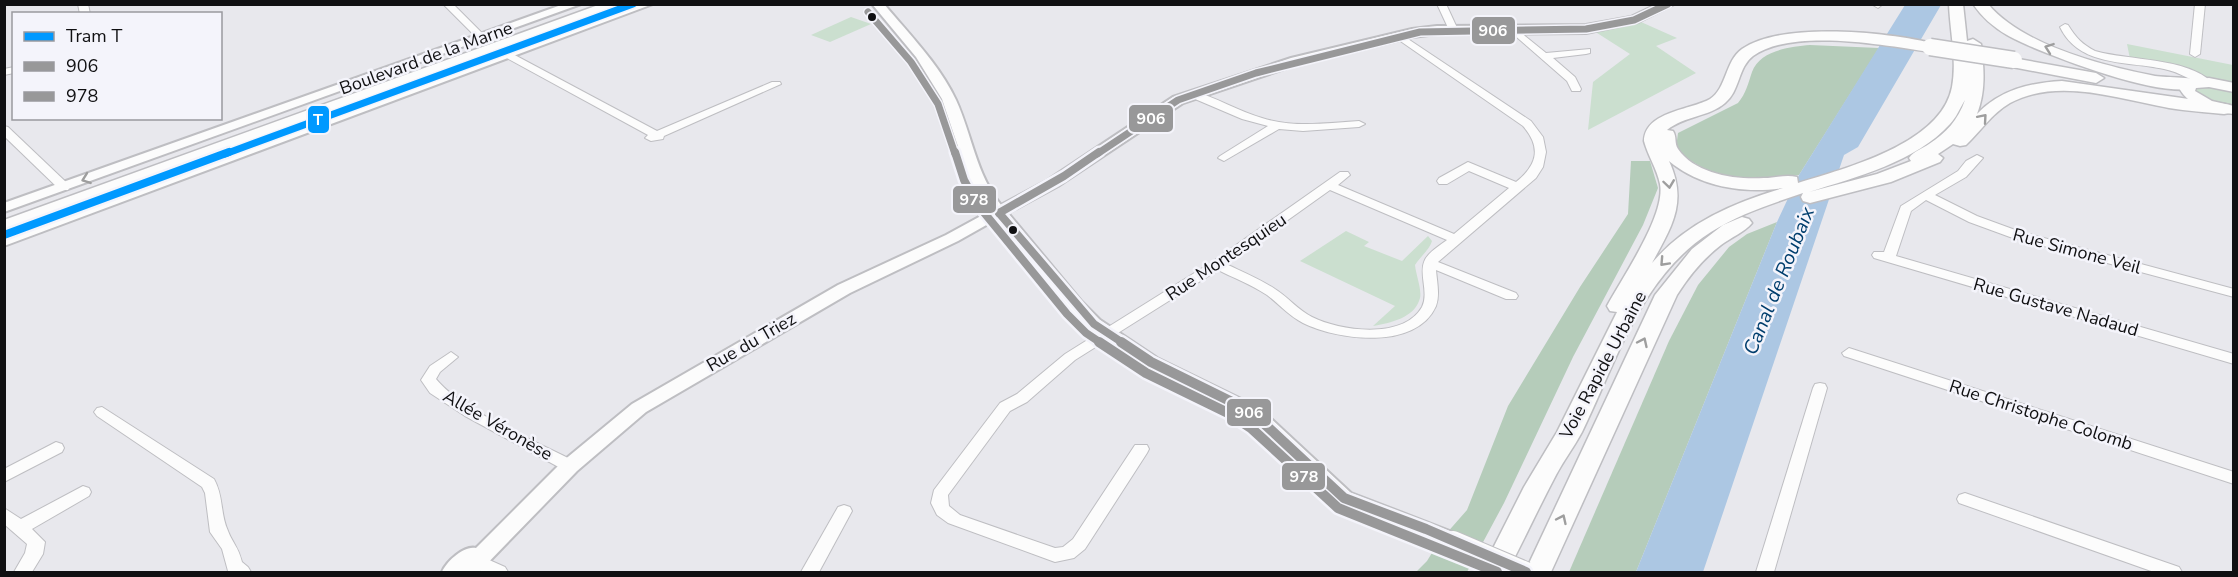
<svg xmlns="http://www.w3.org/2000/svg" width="2238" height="577" font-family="'Nunito Sans',sans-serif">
	<rect width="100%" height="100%" fill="#e8e8ed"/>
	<g fill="#cbdfcf">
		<path d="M851 17 871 24 830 42 811 35Z"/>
		<path d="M1641 22 1677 38 1656 46 1696 73 1588 130 1593 82 1630 54 1594 31Z"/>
		<path d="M2127 44 2233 65V85L2130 59Z"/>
		<path d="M2203 86 2233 91V107L2212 103 2195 92 2197 87Z"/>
		<path d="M1346 231 1369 242 1364 246 1402 261 1428 236 1432 241C1430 249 1420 257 1415 265 1416 275 1422 290 1420 298 1415 318 1390 323 1373 326L1395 306 1300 261Z"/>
	</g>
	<g fill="#b5ccba">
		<path d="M1810 45 1879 48 1799 175C1754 182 1709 182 1676 148L1678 133 1738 103C1746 93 1748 84 1752 72 1760 50 1790 47 1810 45Z"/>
		<path d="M1631 161H1650L1658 188 1643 225 1573 357 1504 503 1467 572H1416L1427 561 1438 543 1467 510 1508 406 1580 287 1628 214Z"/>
		<path d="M1777 222 1636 572H1569L1669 341 1698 285 1729 247 1747 234Z"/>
	</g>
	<path fill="#acc7e3" d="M1905 5H1941L1858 147 1844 155 1703 572H1636L1777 222 1799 175Z"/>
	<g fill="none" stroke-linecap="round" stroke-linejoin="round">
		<g stroke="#bebec2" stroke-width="2">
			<g id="minor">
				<path d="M78 4H88L90 14H80Z"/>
				<path d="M443 4H453L485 36V40H479Z"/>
				<path d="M1437 4H1446L1458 30 1456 32H1450Z"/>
				<path d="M1883 4 1878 8 1873 5 1874 4Z"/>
				<path d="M2195 4H2205L2200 54 2195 57 2190 54Z"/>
				<path d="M2065 24 2068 25C2076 38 2082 44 2095 51 2130 61 2186 57 2213 83L2208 86C2193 82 2180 72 2164 69 2127 61 2079 67 2060 27Z"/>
				<path d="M1515 28 1546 53 1590 49V53L1586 54 1553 58 1575 77 1581 89 1580 91H1572L1567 81 1512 33 1510 31Z"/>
				<path d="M1399 33 1531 121 1543 137 1546 152 1543 167 1536 178 1438 262 1516 293 1518 296 1516 299H1506L1436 270C1437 282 1440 295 1436 306 1416 351 1337 340 1303 323 1289 316 1279 304 1267 295 1252 285 1234 278 1218 270L1075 360 1027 402 1010 411 948 495 949 506 960 515 1055 548 1063 547 1073 539 1135 445H1147L1149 449 1147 453 1085 549 1074 558 1055 562 948 523 937 515 931 503 934 490 1000 403 1017 394 1065 354 1212 262 1340 172H1348L1350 175 1338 185 1454 234 1509 188 1469 171 1447 184H1439L1437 181 1439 178 1468 162 1516 182C1537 165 1542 148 1523 126L1396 38V34ZM1330 190 1447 240C1439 246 1427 253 1424 262 1419 275 1429 293 1422 307 1403 340 1340 331 1312 317 1298 310 1288 297 1275 289 1260 279 1243 272 1226 264Z"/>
				<path d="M509 52 657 131 772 82H780L781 84 664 136 663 139 651 141 645 138 648 135 505 57 504 55Z"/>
				<path d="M14 67V73L4 75V69Z"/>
				<path d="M1192 91C1216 97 1238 111 1262 118 1294 128 1326 123 1359 121L1365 124 1359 127 1303 131 1279 129 1224 161 1218 158 1220 156 1268 126 1242 119 1188 96V92Z"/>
				<path d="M4 126 8 127 68 184 70 187 68 190H60L4 136Z"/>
				<path d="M1977 155 1983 158 1966 177 1935 195 1977 216 2018 231 2234 289V297L2010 237 1969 222 1926 200 1911 211 1896 256 2234 354V364L1874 258 1872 255 1874 252H1884L1901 206 1958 171 1966 161Z"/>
				<path d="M1849 348 2234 472V484L1844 356 1842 353Z"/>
				<path d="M451 352 458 357 440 372 436 379C462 411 538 442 576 462L578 466 576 470H564L465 416 430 393 421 380 430 366Z"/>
				<path d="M1820 383 1825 384 1827 388 1774 572H1756L1813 388 1815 384Z"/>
				<path d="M102 407 214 479C224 497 220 514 228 531 233 544 238 546 242 562L248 567 251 572 228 571 222 549 210 532 205 493 202 487 97 416 94 412 97 408Z"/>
				<path d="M56 442 62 444 64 448 62 452 4 482V469Z"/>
				<path d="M83 486 89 488 91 492 89 496 32 529 45 542 43 554 32 572H14L25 553 27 544 4 524V508L21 519Z"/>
				<path d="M1965 493 2179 567 2182 572H2154L1959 503 1957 499 1959 495Z"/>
				<path d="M844 505 850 507 852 511 819 572H801L838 507Z"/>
				<path d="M469 551 505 567 508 572C492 572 469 574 460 558L463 553Z"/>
			</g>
		</g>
		<g stroke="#bebec2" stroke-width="4">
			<g id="tertiary">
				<path d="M564 4H581L4 212V203Z"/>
				<path d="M636 4H653L4 246V235Z"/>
				<path d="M872 4H884C909 34 939 64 956 100 972 135 976 174 1001 205L1048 180 1173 97 1291 58 1412 29 1437 26 1586 25 1631 17 1658 4H1674L1638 22 1586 33 1437 34 1412 37 1299 64 1183 103 1058 186 1008 213 1082 302 1100 320 1157 358 1241 399 1265 413 1351 493 1460 535 1463 541 1460 547 1453 549 1446 547 1337 503 1251 423 1227 407 1145 366 1088 328 1070 310 997 219 958 241 850 293 646 412 577 471 479 572H442C446 562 464 545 476 548L563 461 632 404 838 285 946 235 990 211 968 176 942 99 916 57Z"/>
			</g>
		</g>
		<g stroke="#bebec2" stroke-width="3">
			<path id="secondary" d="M2209 78 2234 83V92L2209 87 2196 88 2195 91 2212 101 2234 106V114C2212 111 2190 108 2179 88L2191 80Z"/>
		</g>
		<g stroke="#bebec2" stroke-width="3">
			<path id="primary" d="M601 4H623L621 7 4 233V220Z"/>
		</g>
		<g stroke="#bebec2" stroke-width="3">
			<g id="trunk">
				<path d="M1949 4H1963L1967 41 1973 39 1981 44C1984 68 1986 91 1977 114 2000 90 2029 83 2062 81L2224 104 2230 105 2232 109 2230 113 2224 114C2206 112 2187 111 2169 108 2119 99 2058 77 2010 103 1992 113 1980 132 1966 145L1960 146 1953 144 1938 154 1943 158 1940 162 1891 182 1810 203 1803 201 1801 197 1803 193C1771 204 1739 214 1711 232 1640 277 1617 361 1582 432 1574 447 1564 460 1556 475 1539 507 1524 540 1507 572H1481L1524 487 1557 432 1617 312 1610 311 1607 306C1622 278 1666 215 1660 184 1657 169 1648 156 1644 141 1645 111 1691 110 1710 99 1727 88 1725 61 1742 49 1782 21 1890 32 1936 44L1938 47 1930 52C1884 45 1792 28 1753 56 1738 67 1740 91 1725 103 1709 117 1684 116 1667 130L1673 131C1677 137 1674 143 1678 149 1695 174 1736 180 1764 178 1775 178 1786 174 1797 177L1798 183C1846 168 1941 144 1952 87 1957 60 1950 32 1949 4ZM1965 100C1958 120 1946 133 1929 144 1922 149 1914 151 1909 158L1911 161 1877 174 1809 192C1856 177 1916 162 1950 124 1956 118 1960 108 1965 100ZM1669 161C1700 187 1744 194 1783 188 1733 203 1686 223 1652 263 1672 226 1688 202 1669 161Z"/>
				<path d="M1973 4H1988C2022 45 2104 66 2155 76 2166 78 2198 76 2203 83 2183 109 2034 51 2007 35 1993 27 1982 17 1973 4Z"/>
				<path d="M2013 58 2096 73 2104 78 2096 83 2007 66 2005 63Z"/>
				<path d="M1742 217 1749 219 1752 223C1745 232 1730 238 1721 245 1703 259 1689 276 1677 295L1551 572H1525L1655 295 1692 249 1723 225Z"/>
			</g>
		</g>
		<use href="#minor" fill="#fcfcfc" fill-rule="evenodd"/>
		<use href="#tertiary" fill="#fcfcfc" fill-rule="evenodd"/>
		<use href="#secondary" fill="#fcfcfc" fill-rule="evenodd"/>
		<use href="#primary" fill="#fcfcfc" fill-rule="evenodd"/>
		<use href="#trunk" fill="#fcfcfc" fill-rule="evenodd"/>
		<g stroke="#bebec2" stroke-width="22" stroke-linecap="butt">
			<path id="tertiary-bridge" d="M1453 541 1526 572"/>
		</g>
		<g stroke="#bebec2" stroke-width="19" stroke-linecap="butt">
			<path id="trunk-bridge" d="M1930 47 2014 60"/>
		</g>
		<use href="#tertiary-bridge" stroke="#fcfcfc" stroke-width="20"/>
		<use href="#trunk-bridge" stroke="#fcfcfc" stroke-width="16"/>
		<g stroke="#f4f4fb" stroke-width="10">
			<path id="bus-1-far2" d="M1097 154 1178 100 1256 73 1420 32 1586 29 1634 20 1668 4"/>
		</g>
		<g stroke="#f4f4fb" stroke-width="13">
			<g id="bus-1-far1">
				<path d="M999 213 1064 176 1099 152"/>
				<path d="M999 213 1094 324 1123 343"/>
			</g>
		</g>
		<g stroke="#f4f4fb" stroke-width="15">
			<path id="bus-1" d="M1121 342 1151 362 1234 403 1258 418 1344 498 1426 529 1526 572"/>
		</g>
		<g stroke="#f4f4fb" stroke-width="10">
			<path id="bus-2-far2" d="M868 12 911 62 938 104 955 154"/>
		</g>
		<g stroke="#f4f4fb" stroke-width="13">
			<path id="bus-2-far1" d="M955 152 964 180 977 204 1067 314 1086 333 1101 343"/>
		</g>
		<g stroke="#f4f4fb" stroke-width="15">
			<path id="bus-2" d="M1099 342 1146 373 1228 413 1251 428 1338 508 1497 572"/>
		</g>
		<use href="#bus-1-far2" stroke="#989899" stroke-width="7"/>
		<use href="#bus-1-far1" stroke="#989899" stroke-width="8"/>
		<use href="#bus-1" stroke="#989899" stroke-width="10"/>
		<use href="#bus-2-far2" stroke="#989899" stroke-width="7"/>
		<use href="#bus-2-far1" stroke="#989899" stroke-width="8"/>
		<use href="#bus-2" stroke="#989899" stroke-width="10"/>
		<g stroke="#f4f4fb" stroke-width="10">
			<path id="tram-1-far1" d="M225 154 633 4"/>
		</g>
		<g stroke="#f4f4fb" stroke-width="13">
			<path id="tram-1" d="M4 235 229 152"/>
		</g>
		<use href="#tram-1-far1" stroke="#09f" stroke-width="7"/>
		<use href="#tram-1" stroke="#09f" stroke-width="8"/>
	</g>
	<defs><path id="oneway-chevron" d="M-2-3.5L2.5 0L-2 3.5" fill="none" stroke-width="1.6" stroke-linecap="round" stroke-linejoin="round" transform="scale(1.5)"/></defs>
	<g stroke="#9e9e9e">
		<use href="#oneway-chevron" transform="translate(2049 48) rotate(-160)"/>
		<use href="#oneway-chevron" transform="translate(1983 118) rotate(-49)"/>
		<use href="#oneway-chevron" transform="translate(86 179) rotate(160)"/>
		<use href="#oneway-chevron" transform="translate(1669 184) rotate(82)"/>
		<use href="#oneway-chevron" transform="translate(1664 262) rotate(133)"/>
		<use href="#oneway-chevron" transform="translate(1643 342) rotate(-65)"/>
		<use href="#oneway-chevron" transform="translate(1562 519) rotate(-65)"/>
	</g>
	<g fill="#101012" stroke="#f4f4fb" stroke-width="2">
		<circle cx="872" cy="17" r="5"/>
		<circle cx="1013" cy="230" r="5"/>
	</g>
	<g text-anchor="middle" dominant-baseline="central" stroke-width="5" stroke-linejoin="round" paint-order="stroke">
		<g font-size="18" fill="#101012" stroke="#f4f4fb">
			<text transform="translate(426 58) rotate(-20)">Boulevard de la Marne</text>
			<text transform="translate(2077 251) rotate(15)">Rue Simone Veil</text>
			<text transform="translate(1226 257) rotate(-34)">Rue Montesquieu</text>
			<text transform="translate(2056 307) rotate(16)">Rue Gustave Nadaud</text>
			<text transform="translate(751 342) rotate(-30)">Rue du Triez</text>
			<text transform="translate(1603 365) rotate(-62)">Voie Rapide Urbaine</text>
			<text transform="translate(2041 415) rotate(18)">Rue Christophe Colomb</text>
			<text transform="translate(498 425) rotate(30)">Allée Véronèse</text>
		</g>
		<g font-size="20" font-style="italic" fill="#003e6d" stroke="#f4f4fb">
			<text transform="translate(1779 281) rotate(-68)">Canal de Roubaix</text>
		</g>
	</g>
	<g stroke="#f4f4fb" stroke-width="2">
		<rect x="1471" y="16" width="45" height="29" rx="6" fill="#989899"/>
		<rect x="1128" y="104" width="46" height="29" rx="6" fill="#989899"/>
		<rect x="307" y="105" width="23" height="29" rx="6" fill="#09f"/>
		<rect x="952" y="185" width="45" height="29" rx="6" fill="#989899"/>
		<rect x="1226" y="398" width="46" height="29" rx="6" fill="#989899"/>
		<rect x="1281" y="462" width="45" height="29" rx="6" fill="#989899"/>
	</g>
	<g font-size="16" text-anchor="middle" font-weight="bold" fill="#fff">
		<text x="1493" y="36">906</text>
		<text x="1151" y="124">906</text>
		<text x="318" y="125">T</text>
		<text x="974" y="205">978</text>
		<text x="1249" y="418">906</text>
		<text x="1304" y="482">978</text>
	</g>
	<rect width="2238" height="577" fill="none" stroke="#101012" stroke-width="12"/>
	<rect x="12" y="12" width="210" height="108" fill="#f4f4fb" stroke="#99999e" stroke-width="1.5"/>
	<rect x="24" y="32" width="30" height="9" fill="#0099ff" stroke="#99999e" stroke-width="1.5"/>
	<text x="66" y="42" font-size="18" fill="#101012">Tram T</text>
	<rect x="24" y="62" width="30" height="9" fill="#989899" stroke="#99999e" stroke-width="1.5"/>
	<text x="66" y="72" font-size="18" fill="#101012">906</text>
	<rect x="24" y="92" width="30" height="9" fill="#989899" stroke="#99999e" stroke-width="1.5"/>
	<text x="66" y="102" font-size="18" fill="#101012">978</text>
</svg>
